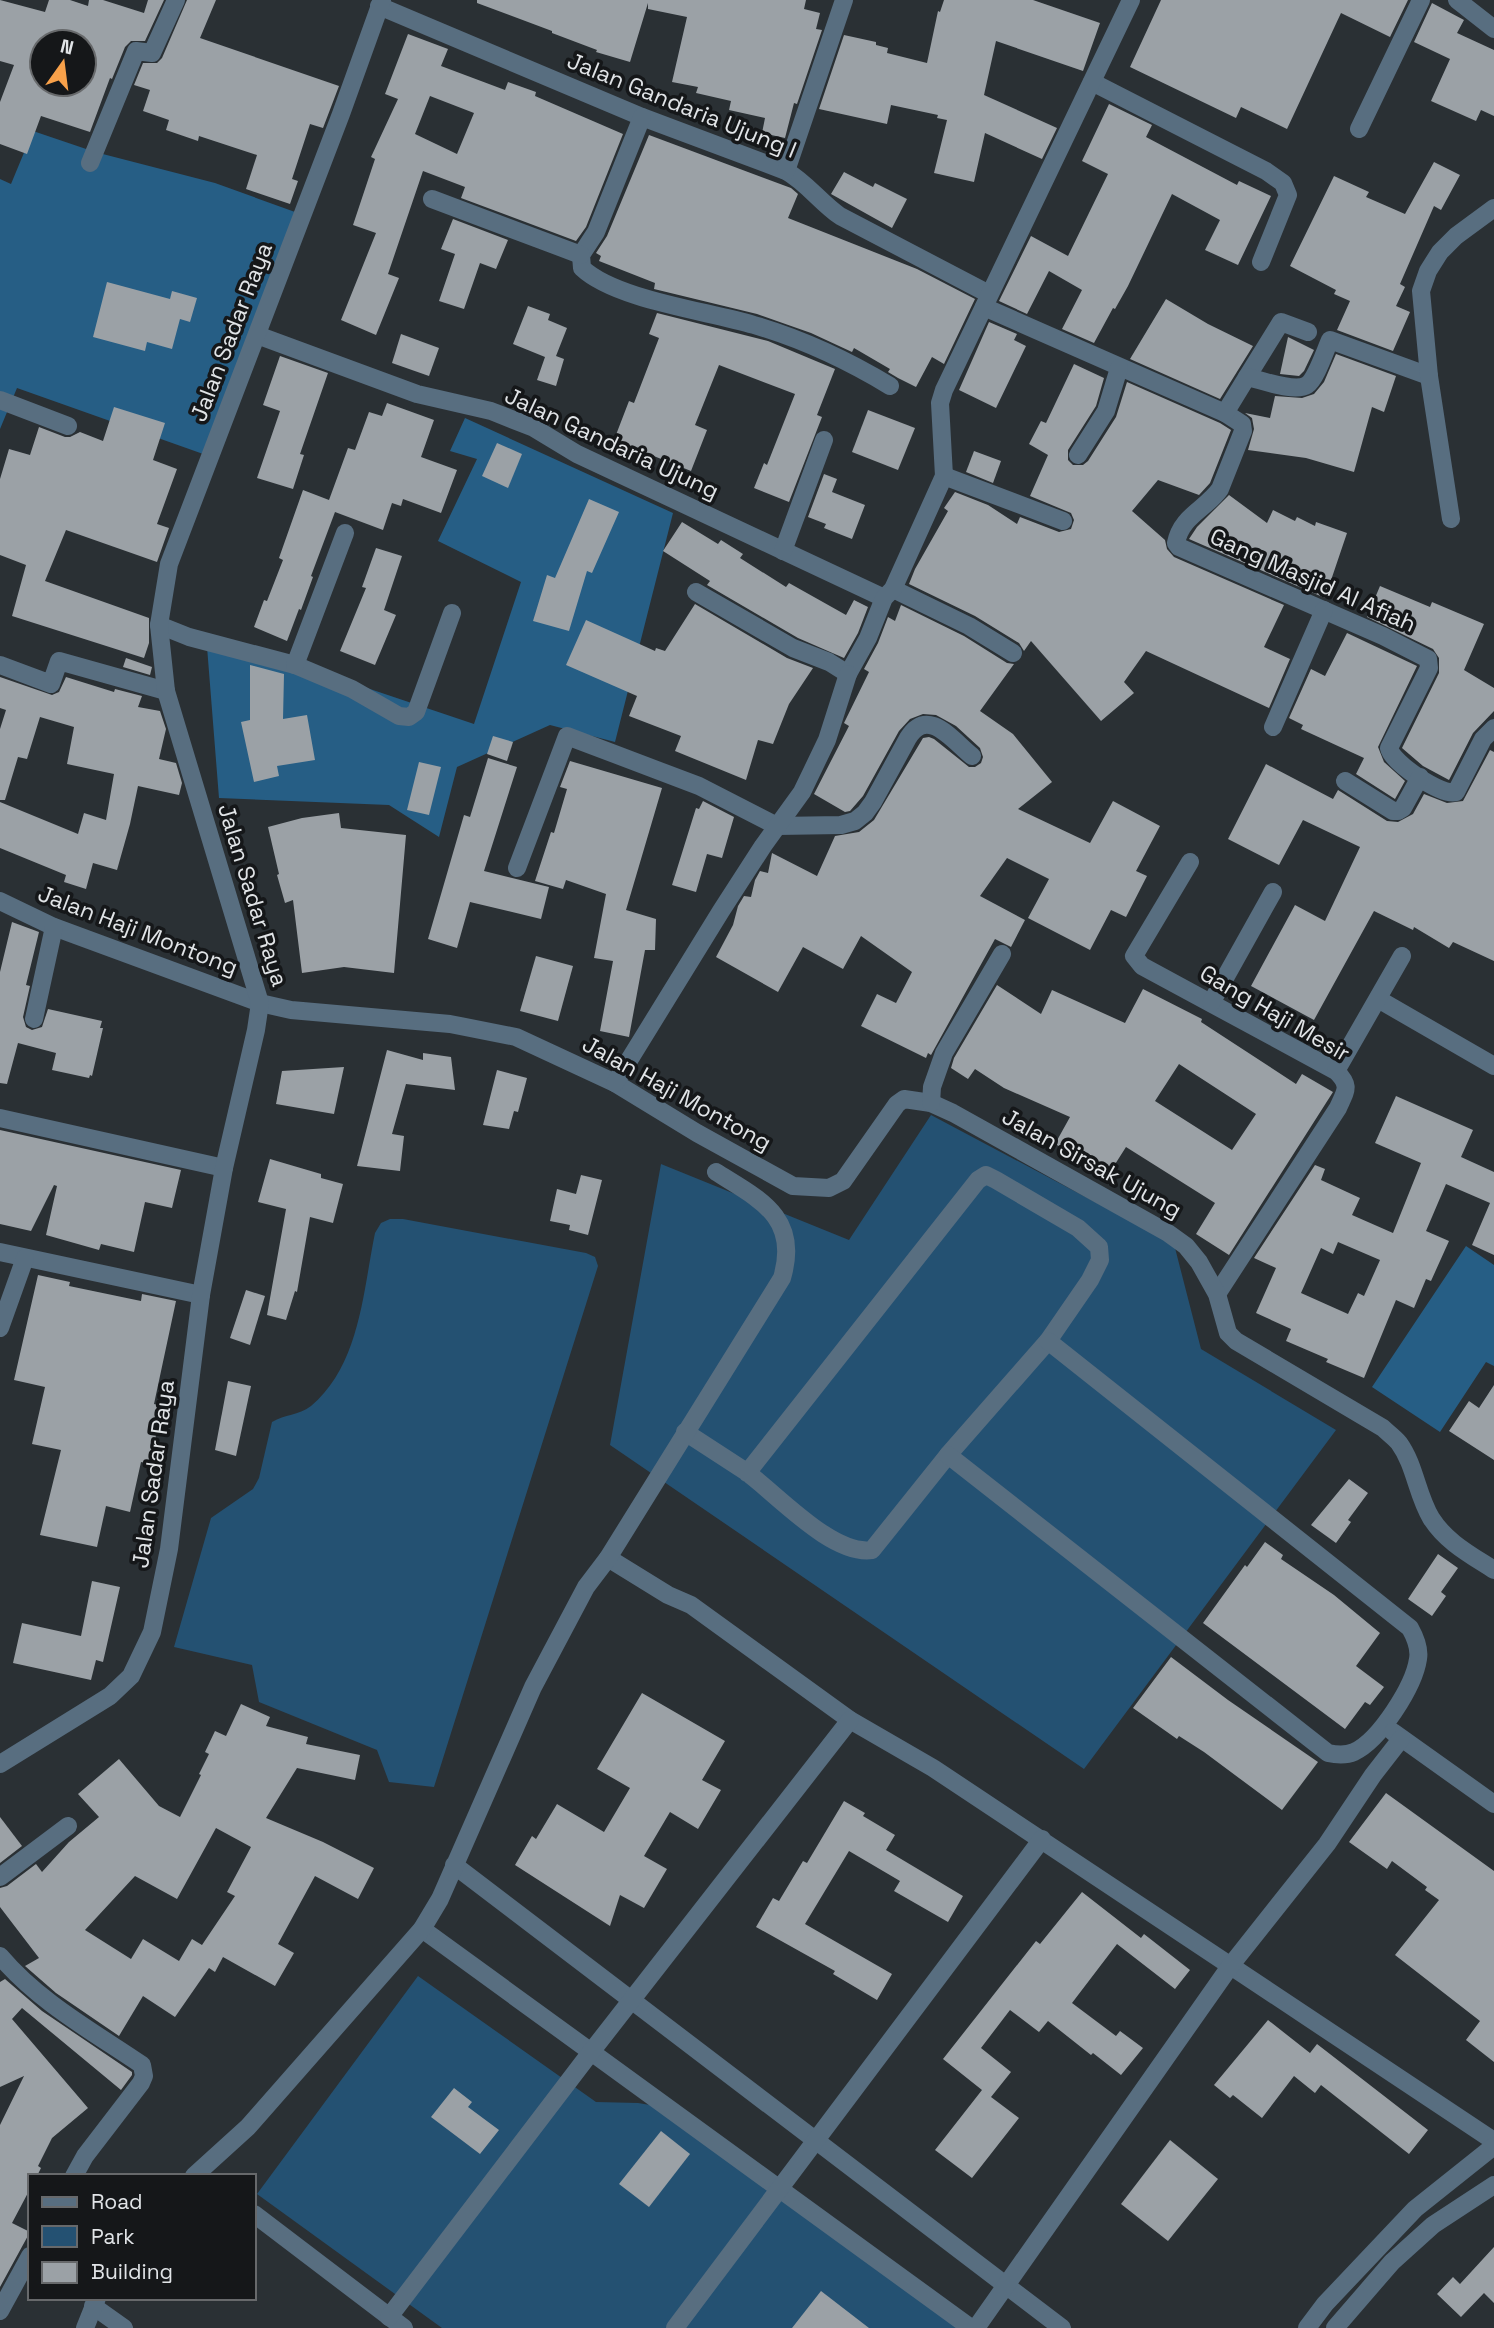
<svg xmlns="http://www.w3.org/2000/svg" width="1494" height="2328" font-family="'Space Grotesk',sans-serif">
	<rect width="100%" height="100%" fill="#2a3034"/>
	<g fill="#245172">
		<path d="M931 1115 1174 1244 1201 1349 1336 1430 1084 1769 610 1445 661 1164 849 1240Z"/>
		<path d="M390 1219H403L586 1253 595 1257 598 1266 434 1787 389 1782 377 1750 259 1702 252 1665 174 1647 211 1518 253 1489 259 1478 272 1422C285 1414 298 1416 311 1406 360 1365 363 1291 375 1233L381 1223Z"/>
		<path d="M418 1976 596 2102 638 2103 650 2105 962 2328H442L257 2194Z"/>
	</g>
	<g fill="#265e85">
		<path d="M33 131 95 152 215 183 295 212 206 455 17 388 0 429V179L11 184Z"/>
		<path d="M465 418 673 513 615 742 550 725 457 767 439 837 389 805 219 798 206 634 474 724 521 582 438 541 477 459 450 451Z"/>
		<path d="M1466 1246 1494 1265V1366L1486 1362 1440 1432 1372 1387Z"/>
	</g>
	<g fill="#9ba1a6" fill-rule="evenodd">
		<path d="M0 0 45 12 49 0H70L88 6 89 0H103L144 13 148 0H164L145 41H131L125 47 112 79 110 78 90 132 41 116 27 154 0 144V102L14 65 0 61ZM42 42H84V84H42Z"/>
		<path d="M187 0H216L200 38 339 86 323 128 310 124 292 179 298 181 290 204 246 189 257 155 199 136 198 141 166 130 169 120 143 111 150 90 134 85 143 63H157L162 58Z"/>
		<path d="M477 0H806L804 9 820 13 816 29 822 30 797 104 794 103 785 138 762 133 765 118 729 110 731 101 696 93 698 87 672 82 687 17 648 9V3L630 62 596 52 597 50 552 33V31L477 3Z"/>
		<path d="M944 0H1033L1100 23 1083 71 996 41 984 95 1057 128 1042 159 985 133 974 182 934 173 947 120 937 118 938 115 891 105 887 124 819 109 844 35 876 42V45L888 48 887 53 927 63 938 11 940 12Z"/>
		<path d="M1161 0H1408L1390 37 1341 13 1287 129 1241 107 1236 118 1130 67Z"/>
		<path d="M1432 3 1464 20 1457 33 1494 50V116L1481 110 1476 121 1431 101 1450 59 1414 42Z"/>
		<path d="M408 34 448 49 441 66 505 90 508 82 536 92 535 96 623 134 586 227 576 241 461 198 465 187 423 171 388 274 399 278 376 335 341 320 376 233 353 225 375 159 371 157 398 99 385 94ZM430 96 474 113 457 154 415 134Z"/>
		<path d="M1109 104 1152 125 1146 137 1237 185 1239 181 1271 196 1238 265 1205 250 1220 220 1172 194 1128 286 1115 309 1113 308 1094 343 1062 329 1082 290 1049 271 1027 314 999 301 1031 236 1068 256 1108 174 1082 161Z"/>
		<path d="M649 135 791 188 798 194 788 218 917 269 975 299 944 364 932 357 916 387 898 378 888 372 890 369 854 348 852 352 811 333 757 314 654 289 655 283 599 261 601 256 596 253 607 236Z"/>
		<path d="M1434 162 1460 175 1441 210 1434 206 1400 284 1405 287 1396 306 1410 312 1393 351 1337 330 1350 301 1334 294 1336 290 1290 266 1334 176 1369 192 1366 197 1405 214Z"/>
		<path d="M844 172 873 187 875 183 907 199 892 228 831 194Z"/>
		<path d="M453 219 508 240 496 269 480 263 464 309 439 301 455 254 441 249Z"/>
		<path d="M107 282 170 299 172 291 197 298 190 322 180 319 172 349 147 342 145 351 93 337Z"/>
		<path d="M1166 299 1208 324 1253 346 1220 399 1130 359Z"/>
		<path d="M528 306 550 314 548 320 567 328 556 356 564 359 556 386 537 380 545 357 513 344Z"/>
		<path d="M657 313 768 341 835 369 817 415 822 417 789 502 754 488 764 463 767 465 795 394 719 365 695 425 707 430 691 471 614 440 629 401 634 403 659 338 649 334Z"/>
		<path d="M989 322 1017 334 1014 340 1026 346 996 408 959 390Z"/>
		<path d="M401 334 439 348 429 376 392 363Z"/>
		<path d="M1288 337 1314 350 1304 371 1299 376 1280 374Z"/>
		<path d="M1336 354 1396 376 1384 412 1372 407 1354 472 1306 458 1248 450 1254 429 1252 418 1245 413 1270 418 1275 396 1302 398 1314 394 1324 382Z"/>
		<path d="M280 356 328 373 300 454 304 455 293 489 257 478 280 411 263 405Z"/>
		<path d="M1074 364 1104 378 1096 406 1068 450V460L1073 465H1083L1088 461 1116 417 1127 382 1220 423 1231 430 1210 483 1199 495 1158 480 1132 511 1165 540 1167 549 1174 557 1284 605 1264 647 1290 659 1269 708 1146 651 1124 682 1134 693 1101 721 1031 641 1024 651 1019 643 975 616 909 584 915 569 948 511 944 508 955 492 988 505 1017 524 1020 517 1059 532 1071 529 1074 520 1071 513 1030 496 1048 455 1029 444 1041 421 1046 423Z"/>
		<path d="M387 403 434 420 421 457 457 470 441 513 403 499 401 506 392 503 383 530 335 512 311 576 313 577 301 610 299 609 287 641 254 627 264 600 267 601 283 560 279 558 303 490 329 500 348 448 355 450 369 412 382 416Z"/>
		<path d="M114 407 165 423 153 460 177 469 157 524 169 528 157 562 66 530 45 581 149 618V643L144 658 12 616 26 565 0 555V479L9 449 30 455 39 427 65 437H70L80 432 103 441Z"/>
		<path d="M868 410 915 428 898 470 852 452Z"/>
		<path d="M497 443 522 454 508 488 482 476Z"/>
		<path d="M974 451 1001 461 993 483 966 472Z"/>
		<path d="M824 474 837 479 832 492 865 505 852 539 824 528 826 524 808 517Z"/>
		<path d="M1229 495 1267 523 1273 510 1295 521 1297 517 1315 526 1316 522 1347 533 1325 598 1189 539 1197 527Z"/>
		<path d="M589 499 619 512 592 573 587 571 569 631 533 621 547 575 555 578Z"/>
		<path d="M682 522 718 544 721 540 743 554 740 558 786 587 789 583 846 615 854 600 868 607 858 633 844 658 798 638 707 585 710 581 663 551Z"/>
		<path d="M376 548 402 556 384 610 396 615 375 665 340 651 366 588 362 587Z"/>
		<path d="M1380 586 1430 607 1432 602 1484 624 1464 670 1494 688V711L1473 733 1449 780 1423 766 1402 748 1439 673V658L1433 649 1367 617Z"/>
		<path d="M695 604 787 658 813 668 789 704 773 744 758 740 746 780 675 751 681 736 629 716 637 696 566 665 586 620 655 651 656 648 665 651Z"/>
		<path d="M901 605 964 636 1007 663 1014 664 980 711 1013 734 1052 782 1018 809 1090 843 1113 801 1160 826 1136 871 1147 876 1126 917 1111 910 1090 950 1028 918 1049 879 1007 858 980 896 1025 920 1011 947 995 939 931 1055 928 1053 926 1058 861 1026 877 994 896 1003 912 972 861 936 843 969 803 947 778 992 716 957 733 925 738 906 744 896 751 897 755 880 760 871 768 873 772 853 817 876 835 836 859 832 874 820 923 738 929 737 934 739 969 767H975L981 763 983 757 980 748 956 726 936 715 923 714 910 719 899 731 863 796 850 811 845 812 814 794 849 726 844 723 869 672 864 669 878 643 888 617 895 621Z"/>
		<path d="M1347 633 1417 666 1378 747 1384 762 1405 781 1395 799 1356 774 1364 758 1301 729 1303 725 1289 718 1311 669 1325 676Z"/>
		<path d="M126 658 152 667 150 675 123 667Z"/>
		<path d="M250 665 284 674 283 719 307 715 315 760 277 766 279 776 254 782 241 722 250 720Z"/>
		<path d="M0 677 52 695 59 692 66 677 114 692 115 689 142 696 138 707 160 711 166 729 159 759 176 763 182 783 179 795 138 786 130 824 117 870 93 863 86 889 64 882 66 875 0 848V802L78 834 84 813 106 820 114 774 67 764 74 727 40 717 27 759 18 757 5 800H0V729L6 710 0 708Z"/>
		<path d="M493 736 513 742 507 761 487 754Z"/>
		<path d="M1490 750 1494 752V961L1453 942 1449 948 1414 927 1413 930 1374 911 1314 1020 1251 986 1295 905 1325 921 1360 847 1303 820 1279 865 1228 839 1266 764 1333 799 1338 790 1387 821 1398 822 1413 814 1424 794 1447 803 1463 801Z"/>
		<path d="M488 758 517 767 484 871 549 887 541 919 470 902 457 948 428 939 464 815 470 817Z"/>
		<path d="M570 761 662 788 626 910 656 919 655 950H645L629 1037 600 1031 613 961 594 958 606 894 566 880 563 889 535 881 551 832 554 833 567 789 560 787Z"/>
		<path d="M419 762 441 767 429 815 407 810Z"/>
		<path d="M703 801 734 817 722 858 707 854 696 892 672 885 696 808 699 809Z"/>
		<path d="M339 813 341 828 406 835 394 973 344 967 302 973 293 900 285 903 277 875 279 874 268 827 302 818Z"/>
		<path d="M12 922 39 932 26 985 30 986 23 1017 26 1027 32 1030 42 1027 48 1009 102 1021 100 1028H103L92 1076 90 1075 89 1078 52 1070 56 1053 18 1043 7 1084 0 1083V972Z"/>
		<path d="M536 956 573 966 558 1021 520 1011Z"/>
		<path d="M997 985 1041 1014 1052 990 1125 1023 1143 989 1202 1019 1201 1022 1296 1084 1302 1074 1333 1092 1229 1255 1196 1234 1215 1203 1126 1147 1105 1180 1082 1165 1085 1160 1055 1144 1070 1117 1004 1088 975 1069 968 1079 951 1068 954 1058ZM1179 1064 1256 1114 1232 1150 1155 1101Z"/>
		<path d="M387 1050 423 1060V1053L451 1057 455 1090 406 1084 392 1134 404 1136 400 1171 357 1166Z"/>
		<path d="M344 1067 334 1114 276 1104 282 1071Z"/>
		<path d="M497 1070 527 1078 518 1112 514 1111 509 1129 483 1125Z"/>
		<path d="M1396 1096 1473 1130 1461 1157 1494 1172V1255L1472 1245 1490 1203 1446 1184 1426 1231 1449 1241 1431 1281 1426 1279 1414 1308 1396 1300 1364 1378 1326 1362 1328 1359 1286 1341 1291 1329 1256 1313 1276 1268 1254 1258 1315 1165 1325 1169 1321 1180 1360 1198 1352 1215 1393 1233 1421 1163 1375 1143ZM1338 1242 1380 1260 1364 1296 1358 1293 1348 1314 1301 1293 1321 1248 1333 1254Z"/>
		<path d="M0 1130 181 1170 172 1208 145 1202 134 1252 101 1244 99 1250 46 1235 57 1186 54 1185 31 1231 0 1224Z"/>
		<path d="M270 1159 321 1174V1178L343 1184 333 1223 310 1217 297 1292 295 1291 286 1320 267 1315 286 1209 258 1202Z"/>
		<path d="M581 1175 602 1180 588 1235 569 1230 570 1225 550 1221 557 1189 576 1194Z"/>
		<path d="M38 1275 70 1282 69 1286 141 1301 142 1294 176 1301 154 1404 162 1406 150 1464 141 1462 130 1512 106 1506 97 1547 40 1535 61 1450 32 1444 45 1387 14 1380Z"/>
		<path d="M246 1290 265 1296 250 1345 230 1338Z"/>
		<path d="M228 1381 251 1386 236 1456 215 1450Z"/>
		<path d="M1494 1385V1460L1449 1431 1469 1401 1479 1408Z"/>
		<path d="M1349 1479 1368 1493 1348 1520 1351 1522 1336 1543 1311 1525Z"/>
		<path d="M1265 1542 1283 1555 1281 1559 1334 1595 1380 1633 1356 1666 1384 1687 1370 1705 1365 1702 1345 1729 1203 1623 1245 1565 1247 1567Z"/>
		<path d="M1438 1554 1458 1568 1441 1592 1446 1596 1432 1616 1408 1599Z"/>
		<path d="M92 1581 120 1587 103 1662 96 1660 91 1680 13 1663 22 1623 81 1636Z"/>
		<path d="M1171 1657 1228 1700 1318 1762 1282 1810 1204 1752 1179 1736 1177 1739 1133 1708Z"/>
		<path d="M642 1693 725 1741 702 1780 721 1790 698 1829 670 1812 644 1856 667 1869 644 1908 620 1895 610 1926 515 1865 532 1836 536 1839 557 1804 604 1832 630 1788 597 1769Z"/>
		<path d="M241 1704 270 1717 266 1726 308 1737 306 1744 360 1755 355 1780 297 1768 266 1818 323 1842 374 1868 358 1899 315 1876 278 1944 294 1953 275 1986 223 1957 215 1972 209 1968 175 2017 143 1996 119 2036 56 1993 25 1966 39 1958 0 1907V1888L7 1886 36 1864 42 1872 69 1842 99 1817 78 1794 119 1759 159 1806 180 1817 201 1775 199 1774 209 1754 205 1752 215 1731 226 1736ZM216 1828 251 1847 227 1892 235 1896 202 1945 192 1939 179 1961 143 1939 131 1959 85 1930 135 1876 177 1899Z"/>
		<path d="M1386 1793 1494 1871V2062L1466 2040 1480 2021 1395 1955 1439 1900 1425 1890 1427 1887 1392 1861 1387 1869 1349 1842Z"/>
		<path d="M844 1801 865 1813 863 1816 895 1835 886 1850 963 1896 948 1922 894 1891 900 1881 849 1851 805 1924 892 1974 877 2000 833 1974 835 1971 756 1927 773 1898 779 1901 803 1861 807 1863Z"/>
		<path d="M0 1817 22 1846 0 1863Z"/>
		<path d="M1082 1892 1141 1938 1144 1934 1190 1970 1175 1989 1117 1944 1072 2003 1116 2036 1120 2031 1143 2048 1121 2075 1093 2053 1091 2055 1048 2021 1039 2032 1010 2010 981 2048 1011 2072 991 2097 1019 2118 972 2178 935 2150 982 2090 943 2059 1036 1941 1040 1944Z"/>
		<path d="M5 1979 42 2011 132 2072V2075L121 2090 22 2008 12 2019 88 2108 52 2138 38 2166 41 2168 37 2176H30V2189L12 2223 30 2232 0 2287V2125L24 2076 0 2087V1982Z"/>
		<path d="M1268 2020 1310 2053 1317 2044 1428 2130 1409 2154 1321 2085 1315 2093 1294 2076 1262 2118 1233 2095 1230 2098 1214 2085Z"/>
		<path d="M454 2088 472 2102 468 2107 499 2130 480 2154 431 2117Z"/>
		<path d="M661 2131 690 2154 649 2207 619 2184Z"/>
		<path d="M1170 2140 1218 2179 1168 2241 1121 2204Z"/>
		<path d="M1494 2247V2303L1484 2293 1461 2317 1437 2294 1453 2277 1460 2284Z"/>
		<path d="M821 2291 869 2328H792Z"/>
	</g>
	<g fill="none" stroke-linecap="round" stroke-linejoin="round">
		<g stroke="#586e80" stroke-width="18">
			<path d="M1457 0 1494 29"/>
			<path d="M379 6 642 117 786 171C807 183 820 202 840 216L989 294"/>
			<path d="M1092 82 1266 171 1283 183 1288 195 1261 262"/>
			<path d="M642 117 596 232 581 255 582 268C616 300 708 311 754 325 802 339 847 360 890 386"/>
			<path d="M1359 129 1421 0"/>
			<path d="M90 163 136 51 152 53 176 0"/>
			<path d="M786 171 844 0"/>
			<path d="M432 199 581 255"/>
			<path d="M984 307 1225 413 1242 424 1243 431 1220 489C1206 509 1181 516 1176 543L1179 547 1383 636 1428 659 1429 668 1389 748C1392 763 1443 797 1456 792L1483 739 1494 728"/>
			<path d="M257 335 417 394 491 411 534 428 577 454 884 598"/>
			<path d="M1247 377 1281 322 1308 332"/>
			<path d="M0 400 68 426"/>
			<path d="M1225 413 1247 377C1261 380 1295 393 1307 385 1316 379 1325 351 1330 340L1429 376"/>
			<path d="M1078 455 1106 411 1119 368"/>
			<path d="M944 476 1063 521"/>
			<path d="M1451 519 1429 376 1421 291 1428 271 1440 252 1456 236 1494 208"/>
			<path d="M783 551 824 440"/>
			<path d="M893 589 969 626 1013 653"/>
			<path d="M696 592 793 648 829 662 848 674 868 638 884 598 893 589 944 476 940 403 944 390 1131 0"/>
			<path d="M159 625 189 637 295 665 352 689 399 716 409 717 416 712 452 613"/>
			<path d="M0 665 51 684 59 661 166 691"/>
			<path d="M295 665 345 533"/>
			<path d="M1273 727 1324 610"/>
			<path d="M1345 781 1393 811H1398L1403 808 1420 777"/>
			<path d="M1190 862 1134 956 1142 966 1336 1071C1351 1086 1346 1090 1338 1108L1217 1294"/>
			<path d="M517 868 567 736 699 786 777 826 841 825 855 821 865 813 873 802 908 738C928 706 952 740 972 756"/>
			<path d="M0 901 54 927 260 1003 291 1010 450 1024 516 1037 615 1083 697 1133 793 1186 829 1188 843 1181 897 1104 904 1099 931 1103 953 1113 1168 1233 1186 1246 1199 1262 1217 1294 1228 1333 1236 1341 1383 1428C1388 1433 1395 1438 1399 1443 1415 1465 1417 1495 1431 1518 1446 1542 1471 1555 1494 1570"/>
			<path d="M1378 999 1494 1066"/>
			<path d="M1211 1003 1273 892"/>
			<path d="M34 1019 54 927"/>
			<path d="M1336 1071 1402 956"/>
			<path d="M615 1083 721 911 763 846 802 792 827 740 848 674"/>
			<path d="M931 1103 932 1087 944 1053 1002 954"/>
			<path d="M0 1118 224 1168"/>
			<path d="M0 1252 201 1295"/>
			<path d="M0 1328 25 1258"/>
			<path d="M685 1432C705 1445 725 1458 745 1471 776 1493 832 1556 872 1550L948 1455 1048 1341 1090 1280 1100 1260 1099 1247 1078 1228 996 1180 986 1175 978 1180 747 1473"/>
			<path d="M948 1455 1328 1753C1337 1755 1345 1756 1354 1752 1380 1740 1414 1686 1418 1659 1420 1648 1415 1637 1410 1628L1048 1341"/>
			<path d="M608 1558 668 1595 691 1605 850 1720 933 1768 1494 2141"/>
			<path d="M1393 1732 1494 1804"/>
			<path d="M0 1764 110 1696 131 1676 152 1632 169 1549 201 1295 224 1168 256 1030 260 1003 166 691 159 625 169 564 341 114 382 0"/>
			<path d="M454 1865 1062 2328"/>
			<path d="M0 1877 68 1826"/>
			<path d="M422 1929 971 2328"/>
			<path d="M0 1956C39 2002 92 2031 142 2065L144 2076 141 2083 85 2156 74 2176"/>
			<path d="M194 2176 248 2127 422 1929 440 1899 533 1687 586 1587 608 1558 782 1278C800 1217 759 1199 716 1172"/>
			<path d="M254 2214 404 2328"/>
			<path d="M93 2306 124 2328"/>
			<path d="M0 2311 30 2256"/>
			<path d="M389 2317 591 2052 850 1720"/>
			<path d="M85 2328 97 2298"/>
			<path d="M675 2328 1042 1839"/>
			<path d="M976 2328 1231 1965 1327 1844 1373 1775 1401 1739"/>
			<path d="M1307 2328 1325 2304 1415 2209 1494 2146"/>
			<path d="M1335 2328 1392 2262 1433 2225 1494 2185"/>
		</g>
	</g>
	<g text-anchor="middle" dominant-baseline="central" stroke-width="7" stroke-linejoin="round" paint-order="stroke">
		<g font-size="23" fill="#e1e4e7" stroke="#151719">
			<text transform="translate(682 105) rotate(22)">Jalan Gandaria Ujung I</text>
			<text transform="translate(231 332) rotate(-69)">Jalan Sadar Raya</text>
			<text transform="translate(612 443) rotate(25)">Jalan Gandaria Ujung</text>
			<text transform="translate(1313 580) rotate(24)">Gang Masjid Al Afiah</text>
			<text transform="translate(253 895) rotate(73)">Jalan Sadar Raya</text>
			<text transform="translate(138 930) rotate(21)">Jalan Haji Montong</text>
			<text transform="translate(1275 1013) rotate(30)">Gang Haji Mesir</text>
			<text transform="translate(677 1093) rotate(29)">Jalan Haji Montong</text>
			<text transform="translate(1092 1163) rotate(29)">Jalan Sirsak Ujung</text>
			<text transform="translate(153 1474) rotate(-82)">Jalan Sadar Raya</text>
		</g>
	</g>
	<rect x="28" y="2174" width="228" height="126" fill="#151719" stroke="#67696b" stroke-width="2"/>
	<rect x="42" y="2197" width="35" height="10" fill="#586e80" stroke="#67696b" stroke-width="2"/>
	<text x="91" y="2209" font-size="21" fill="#e1e4e7">Road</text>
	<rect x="42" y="2226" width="35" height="21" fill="#245172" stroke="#67696b" stroke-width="2"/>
	<text x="91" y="2244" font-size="21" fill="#e1e4e7">Park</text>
	<rect x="42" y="2262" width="35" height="21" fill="#9ba1a6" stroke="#67696b" stroke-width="2"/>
	<text x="91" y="2279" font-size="21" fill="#e1e4e7">Building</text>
	<g transform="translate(63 63) rotate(14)"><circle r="33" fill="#151719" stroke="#67696b" stroke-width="2"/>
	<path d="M0-5L12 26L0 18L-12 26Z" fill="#f8a14a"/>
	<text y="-10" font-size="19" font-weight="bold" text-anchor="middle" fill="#e1e4e7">N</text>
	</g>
</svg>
